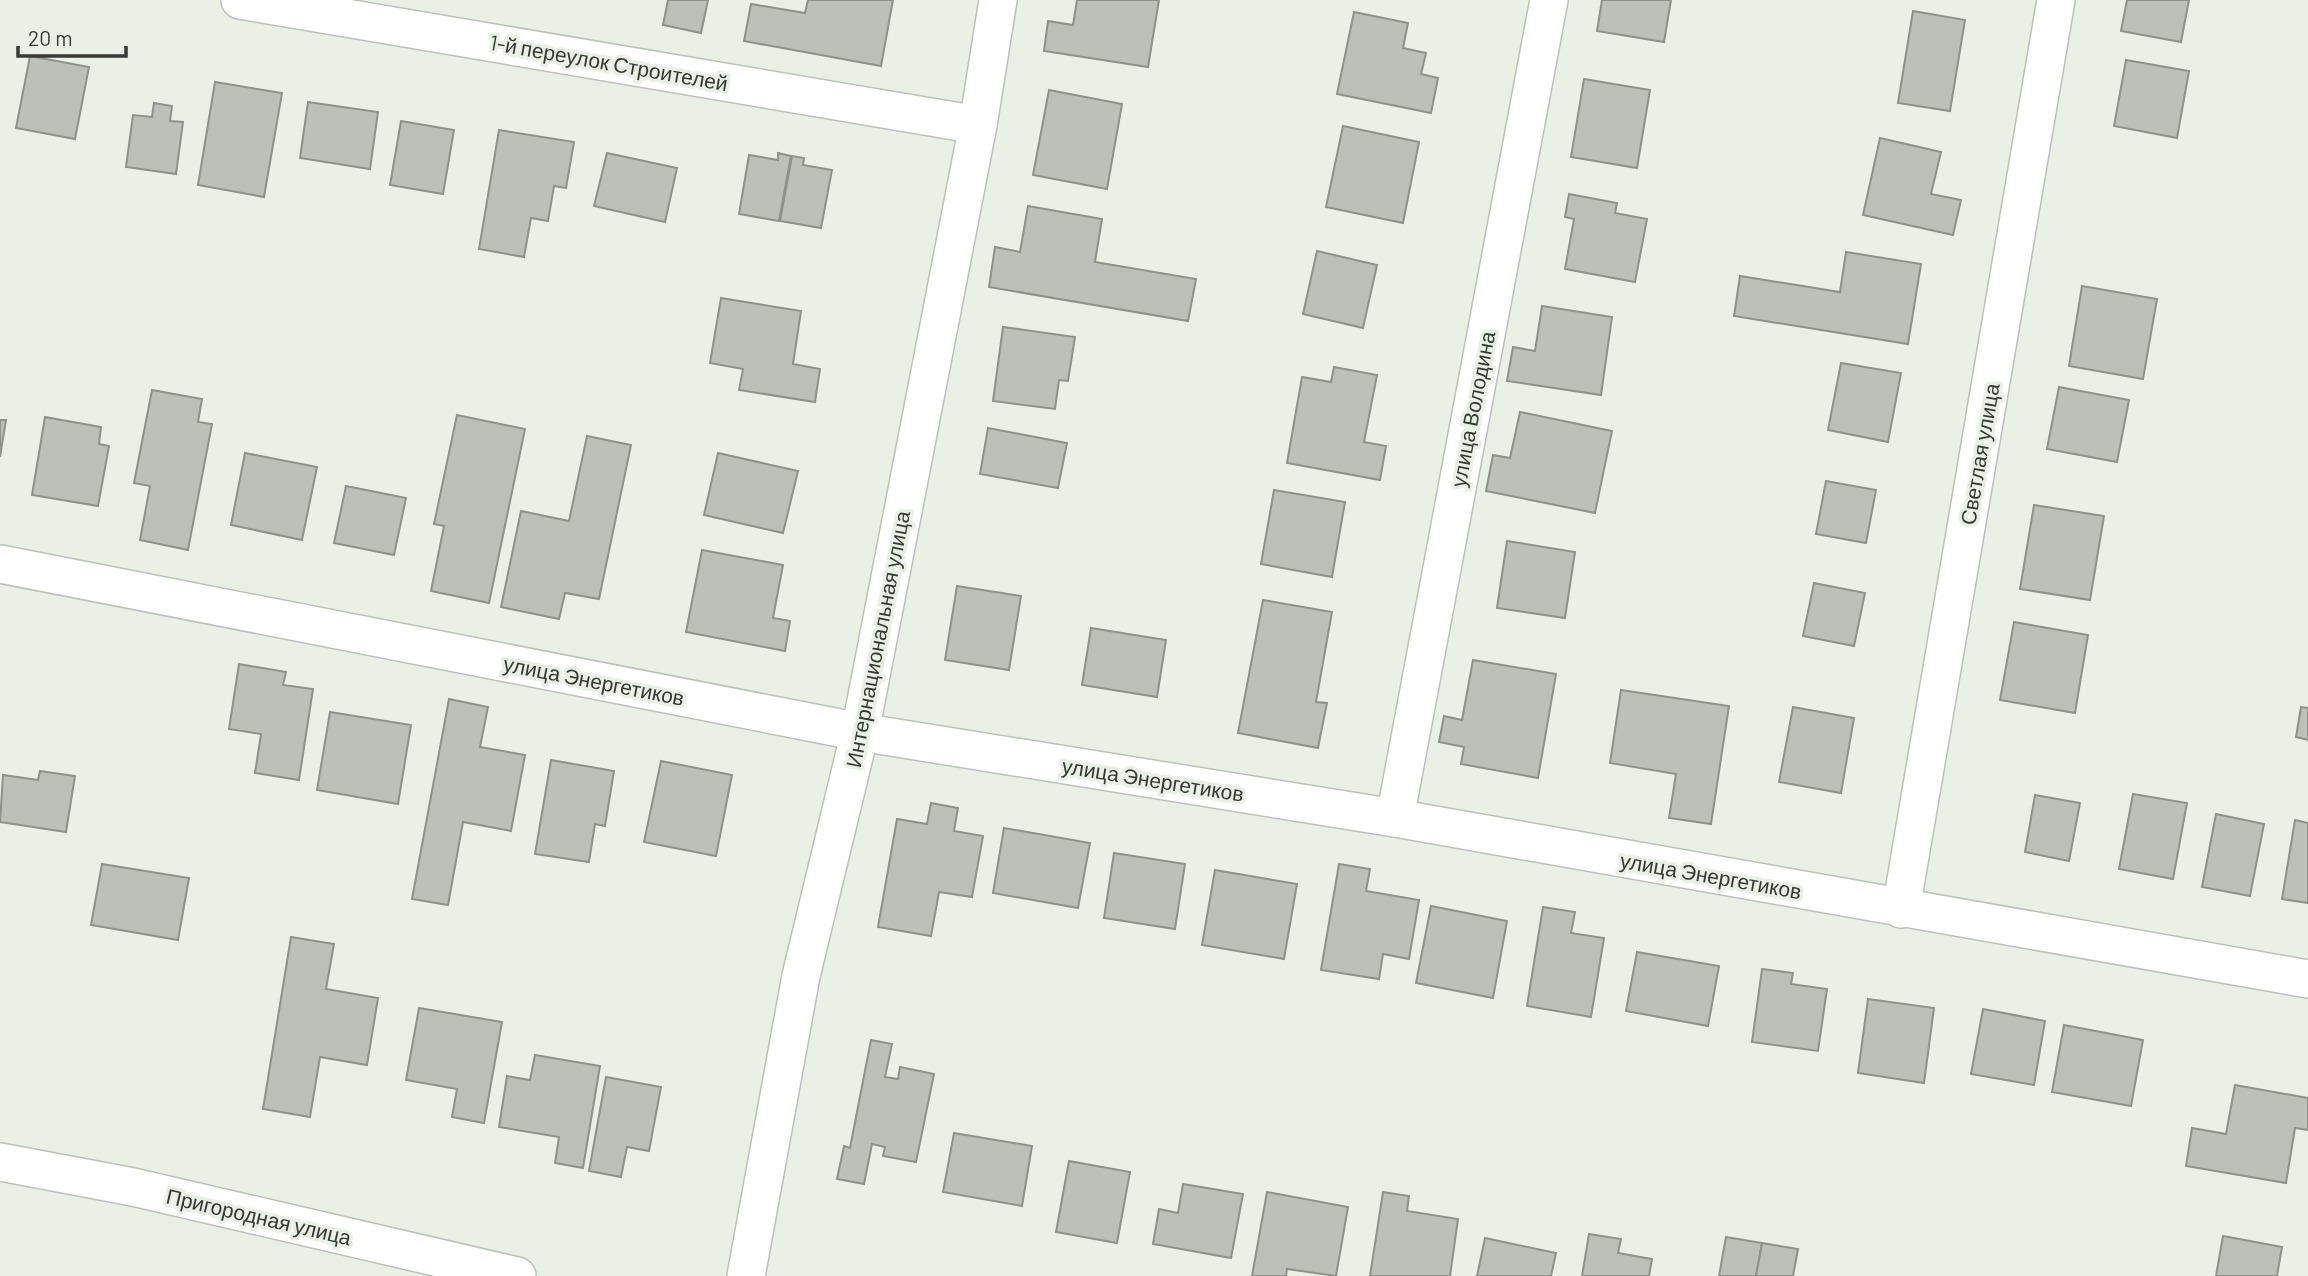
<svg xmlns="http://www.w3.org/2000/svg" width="2308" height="1276" font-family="Barlow,sans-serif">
	<rect width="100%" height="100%" fill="#ebf0e7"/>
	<g fill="#bbc0b8" stroke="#8e928a" stroke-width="2">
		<path d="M668 0H708L701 33 663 25Z"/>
		<path d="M808 0H893L881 66 744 41 751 4 805 13Z"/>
		<path d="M1077 0H1159L1148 67 1044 51 1048 21 1073 25Z"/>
		<path d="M1602 0H1671L1664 42 1597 31Z"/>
		<path d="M2127 0H2189L2181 42 2121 31Z"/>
		<path d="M1913 11 1965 20 1950 111 1898 103Z"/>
		<path d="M1354 12 1408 23 1403 48 1426 53 1421 74 1438 78 1431 113 1337 94Z"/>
		<path d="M30 56 89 67 75 139 16 128Z"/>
		<path d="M2126 60 2189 71 2177 138 2114 126Z"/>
		<path d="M1584 79 1650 90 1637 168 1571 157Z"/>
		<path d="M215 82 282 93 264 197 198 185Z"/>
		<path d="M1049 90 1122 104 1107 189 1033 175Z"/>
		<path d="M308 102 378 112 370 169 300 158Z"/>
		<path d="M154 103 172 106 170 121 183 122 176 174 126 167 133 115 152 117Z"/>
		<path d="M401 121 454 130 443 194 390 185Z"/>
		<path d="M1343 126 1419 142 1403 223 1326 207Z"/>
		<path d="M499 130 574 142 566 188 554 186 548 221 531 218 524 257 479 249Z"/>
		<path d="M1880 138 1941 152 1931 194 1961 200 1953 235 1863 215Z"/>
		<path d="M607 153 677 168 665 222 594 206Z"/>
		<path d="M778 153 791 156 779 221 739 214 749 155 778 160Z"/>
		<path d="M792 156 804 158 803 165 832 170 821 228 780 221Z"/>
		<path d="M1569 194 1617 203 1615 213 1647 219 1635 282 1565 269 1574 219 1565 217Z"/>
		<path d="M1028 206 1102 219 1095 262 1196 279 1188 321 989 287 995 247 1020 252Z"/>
		<path d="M1317 251 1377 265 1363 328 1303 314Z"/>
		<path d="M1846 252 1921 264 1908 344 1734 316 1740 276 1840 292Z"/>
		<path d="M2082 286 2157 299 2143 379 2069 366Z"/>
		<path d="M721 298 801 311 793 364 820 369 815 402 739 390 743 369 710 363Z"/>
		<path d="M1542 306 1612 317 1601 395 1507 381 1513 347 1535 351Z"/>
		<path d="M1003 327 1075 337 1068 381 1059 380 1055 409 993 401Z"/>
		<path d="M1841 363 1901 373 1888 442 1828 430Z"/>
		<path d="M1334 367 1377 375 1364 442 1386 446 1380 480 1287 463 1302 377 1331 382Z"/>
		<path d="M2059 387 2129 400 2117 462 2047 449Z"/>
		<path d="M152 390 202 399 198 422 212 424 188 550 140 540 150 486 134 483Z"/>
		<path d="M1520 412 1612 431 1595 513 1486 491 1493 455 1510 458Z"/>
		<path d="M457 415 525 429 489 603 431 591 444 526 434 524Z"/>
		<path d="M45 417 101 427 99 444 109 446 98 506 32 495Z"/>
		<path d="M0 420H6L0 457Z"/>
		<path d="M988 428 1067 443 1058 488 980 474Z"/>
		<path d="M587 436 631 445 599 599 565 593 559 619 501 607 521 511 569 521Z"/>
		<path d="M245 453 317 467 302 540 231 525Z"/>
		<path d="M718 453 798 471 783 533 704 515Z"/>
		<path d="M1826 481 1876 490 1866 543 1816 534Z"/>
		<path d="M346 486 406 498 394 555 334 543Z"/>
		<path d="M1274 490 1345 502 1332 577 1261 564Z"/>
		<path d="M2034 505 2104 516 2090 600 2020 589Z"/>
		<path d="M1507 541 1575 552 1565 618 1497 608Z"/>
		<path d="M702 550 783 565 773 618 790 621 785 651 686 632Z"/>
		<path d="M1814 583 1865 593 1854 646 1803 636Z"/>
		<path d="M957 586 1021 596 1009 670 945 660Z"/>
		<path d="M1263 600 1332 612 1316 702 1327 703 1318 748 1238 733Z"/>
		<path d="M2014 622 2088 635 2075 713 2000 700Z"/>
		<path d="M1091 628 1166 640 1157 697 1082 685Z"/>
		<path d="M1473 660 1556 674 1538 778 1461 764 1464 747 1439 742 1444 716 1462 720Z"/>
		<path d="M239 664 286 672 283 685 313 689 299 780 255 773 261 734 229 729Z"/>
		<path d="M1621 690 1729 706 1711 824 1669 818 1676 774 1610 763Z"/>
		<path d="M449 699 488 707 480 747 525 755 511 831 463 822 448 905 412 899Z"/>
		<path d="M1793 707 1854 718 1841 793 1779 782Z"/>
		<path d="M2301 707 2308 708V740L2296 737Z"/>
		<path d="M330 712 411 725 398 804 317 790Z"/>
		<path d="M551 760 614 771 605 826 595 824 589 862 535 854Z"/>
		<path d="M661 761 732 775 716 856 644 842Z"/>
		<path d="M40 771 75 776 66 832 0 822 3 775 38 780Z"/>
		<path d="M2133 794 2187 803 2173 879 2119 869Z"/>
		<path d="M2035 795 2080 803 2069 861 2025 852Z"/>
		<path d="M931 803 958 808 954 831 983 836 972 897 939 892 931 936 878 927 897 819 927 824Z"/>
		<path d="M2216 814 2264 824 2250 896 2202 887Z"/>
		<path d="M2295 820 2308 823V903L2282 899Z"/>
		<path d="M1004 828 1090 843 1078 908 993 893Z"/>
		<path d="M1114 853 1185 864 1175 929 1104 918Z"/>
		<path d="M102 864 189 878 178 940 91 925Z"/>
		<path d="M1339 864 1370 869 1366 891 1419 900 1409 959 1383 954 1379 979 1321 970Z"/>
		<path d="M1215 870 1297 884 1284 959 1202 945Z"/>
		<path d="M1431 906 1507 921 1493 998 1416 983Z"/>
		<path d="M1543 907 1575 912 1571 933 1604 938 1591 1017 1527 1006Z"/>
		<path d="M291 937 334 944 326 989 378 998 367 1065 320 1057 310 1117 263 1109Z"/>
		<path d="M1637 952 1719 966 1708 1026 1626 1011Z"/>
		<path d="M1762 969 1793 973 1791 984 1827 989 1818 1051 1752 1042Z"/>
		<path d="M1868 999 1934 1008 1924 1083 1858 1073Z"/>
		<path d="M419 1008 502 1022 484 1123 452 1117 457 1089 406 1080Z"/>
		<path d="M1983 1009 2045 1021 2034 1085 1971 1074Z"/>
		<path d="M2064 1025 2143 1040 2131 1106 2052 1092Z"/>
		<path d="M871 1040 892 1044 885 1077 898 1079 900 1067 934 1074 916 1162 883 1156 885 1147 872 1144 864 1184 837 1179 844 1146 850 1148Z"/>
		<path d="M535 1055 600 1066 583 1168 555 1163 559 1137 499 1127 507 1076 530 1080Z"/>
		<path d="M606 1077 661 1087 649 1151 627 1147 621 1177 589 1171Z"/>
		<path d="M2235 1085 2308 1098V1130L2295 1128 2286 1183 2186 1166 2192 1128 2226 1134Z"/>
		<path d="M954 1133 1032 1146 1022 1206 943 1192Z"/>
		<path d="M1069 1161 1130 1172 1117 1243 1056 1232Z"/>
		<path d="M1183 1184 1243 1194 1231 1258 1153 1244 1159 1209 1178 1213Z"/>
		<path d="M1267 1192 1348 1207 1336 1276 1287 1269 1286 1276H1252Z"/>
		<path d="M1383 1192 1409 1196 1407 1211 1458 1219 1450 1276H1370Z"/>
		<path d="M1589 1234 1621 1239 1618 1253 1652 1259 1649 1276H1582Z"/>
		<path d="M2223 1236 2282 1247 2277 1276H2216Z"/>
		<path d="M1726 1237 1762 1243 1756 1276H1719Z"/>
		<path d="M1485 1238 1556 1253 1551 1276H1477Z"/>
		<path d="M1762 1243 1798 1249 1793 1276H1756Z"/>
	</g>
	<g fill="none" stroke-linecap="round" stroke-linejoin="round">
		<g stroke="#bdc1b9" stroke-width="40">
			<g id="street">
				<path d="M240 0 978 125"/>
				<path d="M0 564 860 732 1395 818 2308 979"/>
				<path d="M1395 818 1549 0"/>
				<path d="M1901 909 2056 0"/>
				<path d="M0 1162 133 1187 517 1276"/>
				<path d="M746 1276 801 976 860 732 978 125 998 0"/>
			</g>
		</g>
		<use href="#street" stroke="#fff" stroke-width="37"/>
	</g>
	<g text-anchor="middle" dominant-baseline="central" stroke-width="7" stroke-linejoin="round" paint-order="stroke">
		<g font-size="21" fill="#373935" stroke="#ebf0e7">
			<text transform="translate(609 62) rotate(10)">1-й переулок Строителей</text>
			<text transform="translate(1472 409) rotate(-79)">улица Володина</text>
			<text transform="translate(1979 454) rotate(-80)">Светлая улица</text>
			<text transform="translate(877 639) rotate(-79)">Интернациональная улица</text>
			<text transform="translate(594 680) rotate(11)">улица Энергетиков</text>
			<text transform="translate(1153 779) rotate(9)">улица Энергетиков</text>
			<text transform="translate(1711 875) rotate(10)">улица Энергетиков</text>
			<text transform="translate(259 1216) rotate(13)">Пригородная улица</text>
		</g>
	</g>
	<path d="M18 46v10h108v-10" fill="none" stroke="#373935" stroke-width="3.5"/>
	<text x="28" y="46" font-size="21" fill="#373935" stroke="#ebf0e7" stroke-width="5" paint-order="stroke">20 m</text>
</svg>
